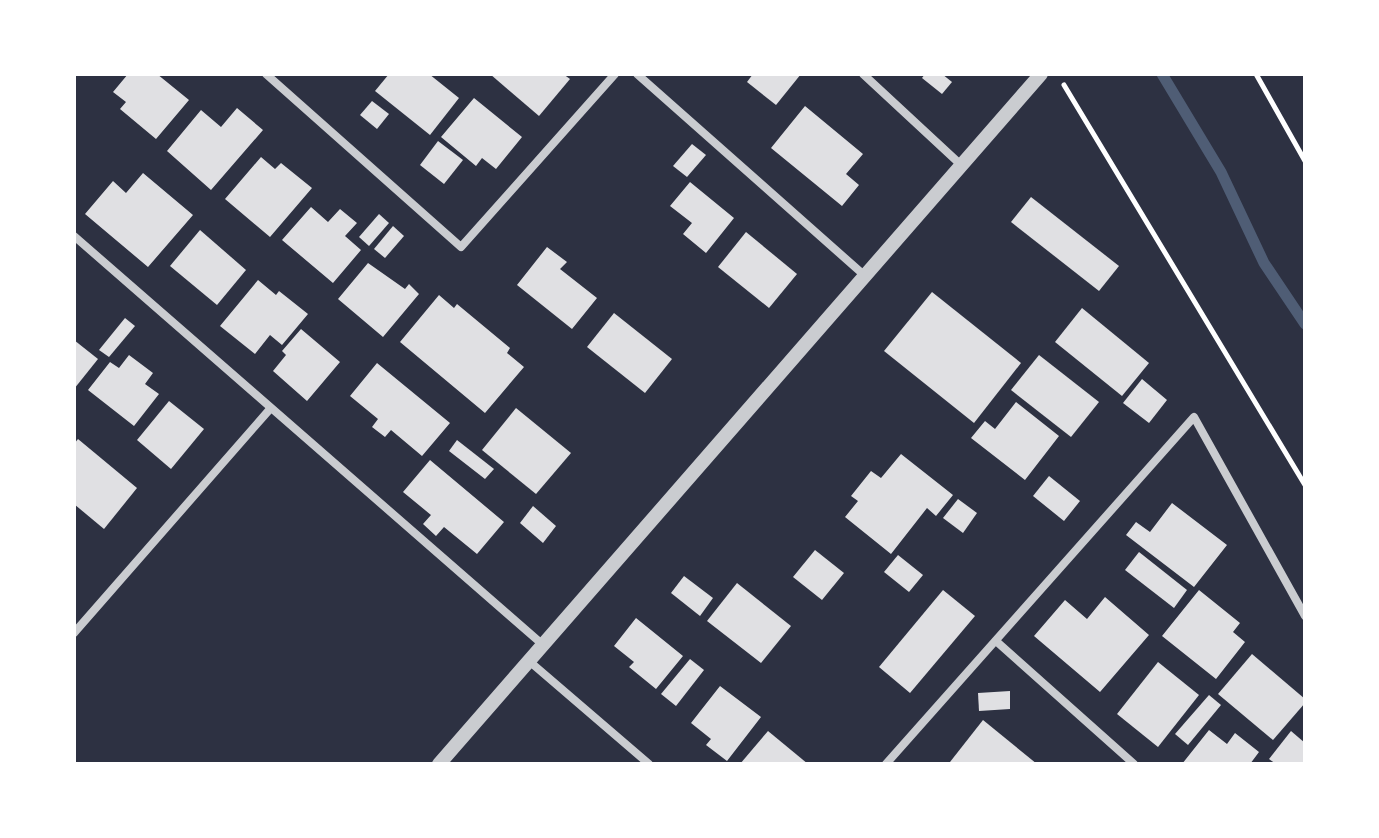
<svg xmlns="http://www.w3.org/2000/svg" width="1379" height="838" font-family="'Fira Sans',sans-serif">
	<rect width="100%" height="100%" fill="#2d3142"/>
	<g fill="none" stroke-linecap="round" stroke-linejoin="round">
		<path stroke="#4f5d75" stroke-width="11" d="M1162 74 1221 172 1264 263 1305 324"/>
	</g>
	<g fill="#e0e0e3">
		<path d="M128 74H157L189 100 156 139 120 109 126 102 113 92Z"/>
		<path d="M389 74H429L459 98 430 135 375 91Z"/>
		<path d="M490 74H563L570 79 539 116Z"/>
		<path d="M753 74H801L776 105 747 82Z"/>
		<path d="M925 74H942L952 82 942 94 922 78Z"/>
		<path d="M474 98 522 137 496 169 482 158 476 166 441 137Z"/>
		<path d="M372 101 389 114 377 129 360 115Z"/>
		<path d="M805 106 863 154 846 174 859 185 842 206 771 148Z"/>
		<path d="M237 108 263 130 211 190 167 151 201 110 221 127Z"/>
		<path d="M438 141 463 160 444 184 420 165Z"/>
		<path d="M692 144 706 155 687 177 673 166Z"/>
		<path d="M261 157 275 169 281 163 312 188 270 237 225 199Z"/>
		<path d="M143 173 193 215 148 267 85 214 113 181 126 193Z"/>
		<path d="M690 182 734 218 706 253 683 234 692 223 670 206Z"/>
		<path d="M1031 197 1119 266 1099 291 1011 222Z"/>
		<path d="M311 207 328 222 340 209 357 223 345 236 361 250 333 283 282 240Z"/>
		<path d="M379 214 389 223 369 246 359 237Z"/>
		<path d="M393 226 404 236 385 258 374 249Z"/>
		<path d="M200 230 246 270 217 305 170 266Z"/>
		<path d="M746 232 797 274 769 308 718 267Z"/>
		<path d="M547 247 567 262 560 269 597 298 572 329 517 285Z"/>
		<path d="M368 263 405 289 409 284 419 294 383 337 338 299Z"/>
		<path d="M258 280 276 295 279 291 308 314 282 345 270 335 255 354 220 326Z"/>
		<path d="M932 292 1021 363 974 423 884 351Z"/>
		<path d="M439 295 454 308 457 304 510 348 507 353 524 367 485 413 400 342Z"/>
		<path d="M1082 308 1149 363 1122 396 1055 342Z"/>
		<path d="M614 313 672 359 645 393 587 347Z"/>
		<path d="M125 318 135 326 109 357 99 350Z"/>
		<path d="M301 329 340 362 307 401 273 371 286 355 282 351Z"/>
		<path d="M74 340 98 359 74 389Z"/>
		<path d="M129 355 153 373 145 384 159 394 134 426 88 390 110 362 119 368Z"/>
		<path d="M1039 355 1099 402 1071 437 1011 390Z"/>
		<path d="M377 363 450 423 422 456 391 430 385 437 372 427 378 419 350 396Z"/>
		<path d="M1142 379 1167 400 1149 423 1123 403Z"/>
		<path d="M169 401 204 429 171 469 137 440Z"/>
		<path d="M1016 402 1059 436 1025 480 971 438 985 421 995 429Z"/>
		<path d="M516 408 571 453 536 494 482 450Z"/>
		<path d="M78 439 137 488 104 529 74 504V444Z"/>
		<path d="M457 440 494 469 485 479 449 451Z"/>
		<path d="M901 454 953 495 936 516 927 508 891 554 845 517 858 501 851 496 871 471 881 478Z"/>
		<path d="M430 460 504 522 477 554 444 527 436 536 423 524 431 515 403 492Z"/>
		<path d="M1049 476 1080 501 1064 521 1033 496Z"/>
		<path d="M958 499 977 513 963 533 943 518Z"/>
		<path d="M1172 503 1227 545 1194 587 1126 535 1136 522 1150 532Z"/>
		<path d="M533 506 556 526 543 543 520 523Z"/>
		<path d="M815 550 844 573 822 600 793 577Z"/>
		<path d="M1139 552 1187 590 1174 608 1125 570Z"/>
		<path d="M898 555 923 575 909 592 884 572Z"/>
		<path d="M684 576 713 598 700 616 671 593Z"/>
		<path d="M737 583 791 626 761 663 707 621Z"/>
		<path d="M943 590 975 616 910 693 879 667Z"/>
		<path d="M1199 590 1240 623 1233 632 1245 642 1216 679 1162 636Z"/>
		<path d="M1105 597 1149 635 1100 692 1034 636 1065 600 1087 619Z"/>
		<path d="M636 618 683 656 656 689 629 667 634 662 614 646Z"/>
		<path d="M1252 654 1305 699V703L1273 740 1218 694Z"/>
		<path d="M690 659 704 670 676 706 661 694Z"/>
		<path d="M1158 662 1199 695 1158 747 1117 714Z"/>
		<path d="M720 686 761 717 727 761 706 745 711 739 691 723Z"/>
		<path d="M1010 691V709L979 711 978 693Z"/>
		<path d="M1209 695 1221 705 1188 745 1175 734Z"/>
		<path d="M983 720 1037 764H952L950 762Z"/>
		<path d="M1209 730 1227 744 1235 733 1259 752 1250 764H1182Z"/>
		<path d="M768 731 808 764H740Z"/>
		<path d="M1291 731 1305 743V764H1276L1269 759Z"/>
	</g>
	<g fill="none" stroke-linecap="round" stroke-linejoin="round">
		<g stroke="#fff" stroke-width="5">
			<path d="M1256 74 1305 161"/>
			<path d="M1064 85 1305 485"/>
		</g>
		<g stroke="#caccd0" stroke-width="8">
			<path d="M266 74 461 247 615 74"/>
			<path d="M637 74 864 275"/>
			<path d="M863 74 960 164"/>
			<path d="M74 236 542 644"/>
			<path d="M74 633 270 409"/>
			<path d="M996 641 1134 764"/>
			<path d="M529 661 649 764"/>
			<path d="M886 764 1194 417 1305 616"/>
		</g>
		<path stroke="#caccd0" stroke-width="14" d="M439 764 1041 74"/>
	</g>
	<rect width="1379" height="838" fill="none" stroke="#ffffff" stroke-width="152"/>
</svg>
